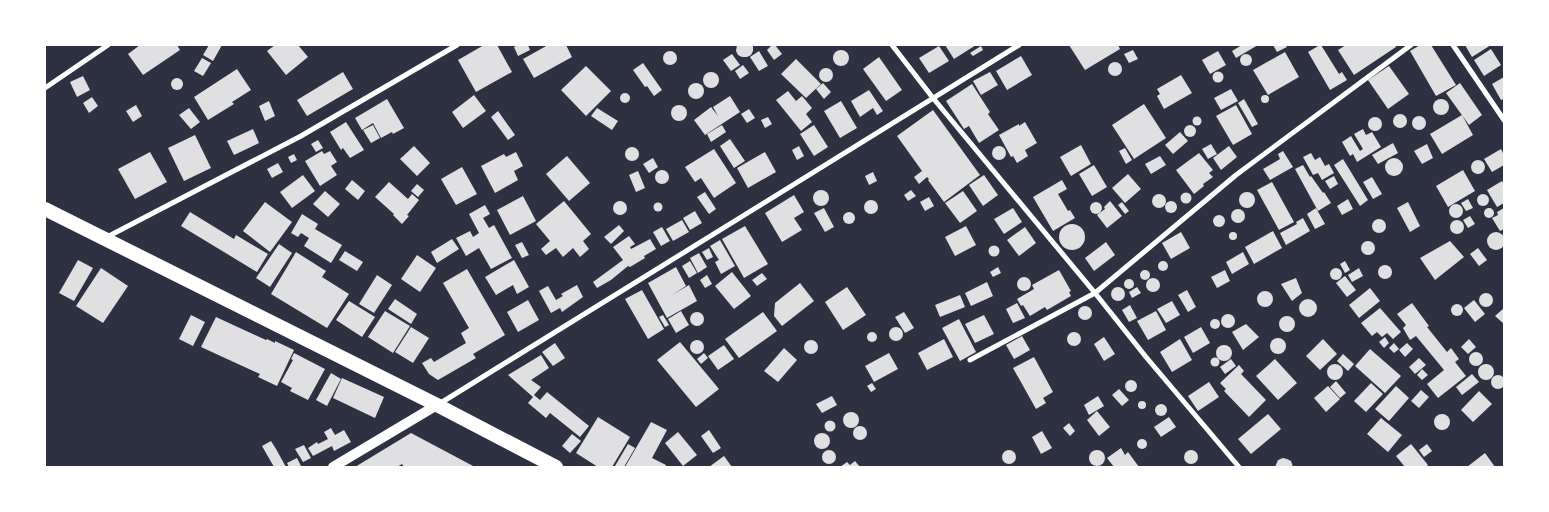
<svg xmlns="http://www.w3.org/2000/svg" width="1549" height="512" font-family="Raleway,sans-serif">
	<rect width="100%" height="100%" fill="#2d3142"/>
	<g fill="#e0e0e3">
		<path d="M140 45H177L180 50 143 75 128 54Z"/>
		<path d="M209 45H222L213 61 203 55Z"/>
		<path d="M275 45H298L308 57 286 75 267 51Z"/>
		<path d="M484 45H497L512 72 476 92 458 60Z"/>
		<path d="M518 45H528L530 50 518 56 514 47Z"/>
		<path d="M548 45H566L572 57 534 78 523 59Z"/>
		<path d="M737 45H753V51L751 55 747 57H742L738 55 736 51Z"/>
		<path d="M772 45H775L782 54 774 60 767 50Z"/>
		<path d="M945 45H976L954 59Z"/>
		<path d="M1069 45H1118L1120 49 1085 70Z"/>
		<path d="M1242 45H1258L1236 58 1232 51Z"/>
		<path d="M1273 45H1285L1287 47 1277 52Z"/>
		<path d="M1320 45H1321L1339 74 1342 72 1347 80 1330 90 1308 52Z"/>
		<path d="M1346 45H1395L1396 47 1354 75 1338 50Z"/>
		<path d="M1420 45H1431L1456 85 1436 96 1410 51Z"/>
		<path d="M1465 45H1491L1472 57Z"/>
		<path d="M939 46 949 61 929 73 919 58Z"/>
		<path d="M981 46 983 50 973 56 970 53Z"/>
		<path d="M1491 49 1501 65 1484 76 1474 60Z"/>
		<path d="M1133 50 1138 59 1129 63 1124 54Z"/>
		<circle cx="841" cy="58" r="8"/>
		<circle cx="670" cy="58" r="7"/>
		<path d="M759 51 768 66 759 71 750 57Z"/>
		<path d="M1218 51 1226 65 1210 74 1202 60Z"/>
		<path d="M1285 52 1299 77 1268 95 1253 70Z"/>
		<path d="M732 54 740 65 731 71 723 60Z"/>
		<circle cx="1246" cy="60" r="6"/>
		<path d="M1021 56 1032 75 1007 90 996 71Z"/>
		<path d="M879 57 902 90 886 101 863 69Z"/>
		<path d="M202 58 211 63 203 76 194 71Z"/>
		<path d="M796 59 821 84 806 98 781 74Z"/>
		<circle cx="1115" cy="69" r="7"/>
		<path d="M643 63 662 90 654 96 647 86 645 87 633 70Z"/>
		<path d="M743 65 749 73 740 79 735 71Z"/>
		<path d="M586 66 611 91 586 116 561 90Z"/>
		<path d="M1389 66 1409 94 1388 109 1368 80Z"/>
		<circle cx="826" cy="75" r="7"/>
		<path d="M237 69 251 90 232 102 234 104 208 120 194 97Z"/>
		<circle cx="1218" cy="77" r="5.5"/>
		<circle cx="711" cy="80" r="8"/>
		<path d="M343 72 353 89 307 116 297 100Z"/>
		<path d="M990 72 998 85 981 95 973 81Z"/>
		<path d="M1181 75 1192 93 1164 109 1157 96 1160 94 1157 89Z"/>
		<path d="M83 76 90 90 77 97 70 82Z"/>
		<path d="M1504 77V99L1501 100 1492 84Z"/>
		<circle cx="177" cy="84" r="6"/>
		<circle cx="696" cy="91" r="8"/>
		<path d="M823 83 831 92 824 99 816 89Z"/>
		<path d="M1460 83 1482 115 1469 125 1446 93Z"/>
		<path d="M972 84 990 112 988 114 999 130 979 143 969 126 964 129 946 101Z"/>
		<path d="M1231 89 1238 101 1221 110 1214 98Z"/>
		<path d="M869 90 883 111 877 115 873 108 860 117 851 101Z"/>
		<path d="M788 91 796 101 802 96 812 108 806 114 812 122 801 131 776 100Z"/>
		<circle cx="625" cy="98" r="5"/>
		<circle cx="1265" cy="99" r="4"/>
		<path d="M474 95 486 111 463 128 452 112Z"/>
		<path d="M730 96 740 112 705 135 694 120 711 107 718 116 713 107Z"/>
		<path d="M92 97 98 106 89 113 83 103Z"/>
		<path d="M387 99 404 128 393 134 392 132 381 138 373 123 362 130 355 118Z"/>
		<path d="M1244 99 1258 124 1252 127 1238 103Z"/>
		<circle cx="1441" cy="107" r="8"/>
		<path d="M269 101 275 116 265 121 259 106Z"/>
		<path d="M841 101 857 128 840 138 824 111Z"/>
		<path d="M1144 104 1166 138 1134 159 1112 125Z"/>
		<path d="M136 105 142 116 133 122 126 111Z"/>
		<path d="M1236 105 1252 134 1233 145 1216 116Z"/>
		<circle cx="679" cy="113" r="8"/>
		<path d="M189 108 200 122 191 129 179 115Z"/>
		<path d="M597 108 618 121 612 130 591 116Z"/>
		<path d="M749 109 755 118 747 123 741 114Z"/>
		<path d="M933 110 980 175 944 202 928 180 929 179 927 177 919 184 914 177 922 171 897 136Z"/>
		<path d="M498 111 515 135 508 140 491 117Z"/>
		<circle cx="1400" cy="121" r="7"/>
		<path d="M1462 115 1473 135 1442 154 1430 134Z"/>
		<circle cx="1197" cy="121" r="4.5"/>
		<circle cx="1419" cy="123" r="7"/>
		<circle cx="1375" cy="124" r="7"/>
		<path d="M768 117 772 124 765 128 761 120Z"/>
		<path d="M346 122 364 150 350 158 343 148 341 150 330 132Z"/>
		<path d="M1025 122 1037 143 1025 150 1028 156 1017 163 1013 156 1011 157 999 135 1019 124V126Z"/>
		<circle cx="1190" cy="131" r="6"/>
		<path d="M373 125 380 138 371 143 363 130Z"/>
		<path d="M722 125 726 132 711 142 707 134Z"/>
		<path d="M814 125 828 147 814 156 800 134Z"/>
		<path d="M253 129 259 143 234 155 227 141Z"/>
		<path d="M1363 129 1366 135 1372 132 1381 147 1357 162 1353 154 1350 156 1342 142 1351 136 1360 151 1363 149 1354 134Z"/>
		<path d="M1180 132 1188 141 1173 154 1165 145Z"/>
		<path d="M195 135 211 168 184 181 168 148Z"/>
		<path d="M730 139 745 161 734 168 720 146Z"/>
		<path d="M318 140 323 148 316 152 311 144Z"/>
		<path d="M1393 143 1398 153 1378 164 1372 155Z"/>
		<path d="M1211 144 1217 154 1208 159 1202 149Z"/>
		<path d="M1427 144 1433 158 1422 164 1414 151Z"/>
		<path d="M1081 145 1091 164 1071 176 1060 157Z"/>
		<circle cx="999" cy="153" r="7"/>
		<path d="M414 146 430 163 417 176 400 159Z"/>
		<path d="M799 146 804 156 797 160 792 150Z"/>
		<path d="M1229 146 1237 157 1221 170 1213 158Z"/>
		<circle cx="632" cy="154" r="7"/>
		<path d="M1125 148 1132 160 1126 164 1119 151Z"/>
		<path d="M714 149 736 183 714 198 701 178 695 182 685 167Z"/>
		<path d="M1501 149 1504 155V165L1492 172 1484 159Z"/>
		<path d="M322 151 324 154 330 151 337 162 331 166 337 175 320 186 305 161Z"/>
		<path d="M1283 151 1293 167 1270 180 1263 169 1280 159 1278 154Z"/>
		<path d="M150 152 167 182 135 199 118 169Z"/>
		<path d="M516 152 523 166 514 171 518 180 495 193 481 166 504 154 506 157Z"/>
		<path d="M765 152 776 172 748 188 737 168Z"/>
		<path d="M1199 153 1213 170 1209 173 1213 177 1203 184 1204 186 1194 194 1176 170Z"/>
		<path d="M1311 153 1315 160 1320 157 1325 166 1329 164 1334 173 1322 180 1318 173 1313 175 1303 157Z"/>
		<path d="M294 154 297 160 291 163 288 157Z"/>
		<path d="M567 156 590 183 569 201 546 174Z"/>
		<path d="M1160 156 1166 165 1151 174 1145 164Z"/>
		<path d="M653 158 658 167 649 173 643 164Z"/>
		<circle cx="1394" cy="167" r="9"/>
		<path d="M1343 159 1368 200 1360 206 1334 165Z"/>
		<circle cx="1478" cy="167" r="7"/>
		<path d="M278 163 283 172 272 178 267 169Z"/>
		<path d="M1094 165 1107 187 1092 196 1079 174Z"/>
		<path d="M1303 165 1310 177 1311 176 1323 193 1324 192 1331 203 1318 211 1295 169Z"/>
		<path d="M462 167 477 194 456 205 441 179Z"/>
		<path d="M1463 170 1475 191 1448 207 1436 186Z"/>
		<circle cx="662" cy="177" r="7"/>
		<path d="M638 171 645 188 636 192 629 175Z"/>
		<path d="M873 172 877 181 869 185 865 176Z"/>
		<path d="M1128 174 1141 189 1125 203 1112 188Z"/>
		<path d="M303 175 315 191 292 208 280 192Z"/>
		<path d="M984 175 998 195 983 206 969 185Z"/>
		<path d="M1334 176 1338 184 1330 189 1325 181Z"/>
		<path d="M1372 177 1382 194 1373 199 1363 182Z"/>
		<path d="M352 180 365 191 358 200 345 189Z"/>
		<path d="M1062 180 1067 189 1058 194 1068 211 1070 210 1075 218 1053 231 1033 197Z"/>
		<path d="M1502 181 1504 185V203L1497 207 1487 190Z"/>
		<path d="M389 182 408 199 412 194 419 200 407 215 409 216 402 224 393 215 394 214 375 197Z"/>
		<path d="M1272 182 1294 222 1279 230 1257 190Z"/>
		<path d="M417 184 424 190 418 197 411 191Z"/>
		<path d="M911 190 916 196 908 201 904 195Z"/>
		<circle cx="821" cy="198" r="8"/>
		<path d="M325 191 340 204 328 217 313 204Z"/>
		<path d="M963 191 977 211 960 223 945 203Z"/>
		<circle cx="1247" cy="200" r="8"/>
		<path d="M705 192 716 209 709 214 697 197Z"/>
		<circle cx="1186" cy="198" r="5.5"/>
		<circle cx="1483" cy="200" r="6"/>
		<circle cx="1159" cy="201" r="7"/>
		<path d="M794 195 804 212 794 218 802 230 782 242 765 213Z"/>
		<path d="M523 196 536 221 510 235 497 210Z"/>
		<path d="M929 197 934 206 925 211 920 202Z"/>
		<path d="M1348 199 1353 209 1342 215 1337 206Z"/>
		<path d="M1468 199 1473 208 1466 211 1461 203Z"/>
		<circle cx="871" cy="207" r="7"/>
		<circle cx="620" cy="208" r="7"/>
		<circle cx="1171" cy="207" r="6"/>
		<path d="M564 201 591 234 583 241 589 249 580 257 573 248 563 257 556 248 546 255 541 249 550 241 536 224Z"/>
		<path d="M1110 201 1122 216 1107 228 1097 215 1105 209 1104 207Z"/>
		<circle cx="1096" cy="208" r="6"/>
		<path d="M265 202 292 222 270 252 243 231Z"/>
		<path d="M1122 202 1129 211 1125 214 1118 205Z"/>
		<path d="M1408 202 1420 226 1410 232 1397 208Z"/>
		<circle cx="658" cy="207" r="4.5"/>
		<circle cx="1456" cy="211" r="7"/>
		<path d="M485 205 490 214 483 218 489 228 494 225 512 258 491 269 479 248 466 256 456 238 470 231 473 237 479 233 469 214Z"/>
		<circle cx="1489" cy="213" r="5"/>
		<path d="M824 208 834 227 825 232 814 213Z"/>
		<path d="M1013 208 1022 222 1004 234 994 219Z"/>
		<path d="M1316 208 1325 224 1315 229 1307 214Z"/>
		<path d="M1504 208V229L1500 231 1492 218 1498 215 1497 212Z"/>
		<circle cx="1238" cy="216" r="7"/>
		<path d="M695 211 702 223 690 230 683 218Z"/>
		<path d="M190 212 234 239 236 235 268 254 257 272 181 226Z"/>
		<circle cx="849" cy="218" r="6"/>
		<path d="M302 214 318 224 315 229 342 245 331 263 304 246 309 238 301 233 298 237 291 233Z"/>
		<circle cx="1219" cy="221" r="6"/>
		<path d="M1470 216 1475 224 1468 228 1463 220Z"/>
		<path d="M1303 218 1310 231 1286 245 1280 233 1297 224 1296 222Z"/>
		<circle cx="1379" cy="226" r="7"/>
		<circle cx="1457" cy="227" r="7"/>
		<path d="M682 220 689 232 673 241 666 229Z"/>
		<circle cx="1072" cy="237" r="13"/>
		<path d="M619 225 624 231 611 244 604 237Z"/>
		<path d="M745 226 768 264 744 278 722 239Z"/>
		<path d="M966 226 976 245 955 256 945 237Z"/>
		<path d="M662 227 670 241 661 246 653 232Z"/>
		<path d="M1025 227 1036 243 1019 256 1007 240Z"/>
		<path d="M1273 231 1282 248 1254 264 1245 247Z"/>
		<circle cx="1496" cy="241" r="9"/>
		<path d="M1181 232 1190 248 1171 259 1162 243Z"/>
		<circle cx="1233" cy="236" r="4"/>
		<path d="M629 236 635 244 630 247 631 249 650 239 656 249 644 256 645 258 630 267 628 266 611 280 597 288 593 282 623 260 613 247Z"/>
		<path d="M452 239 459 249 437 263 431 252Z"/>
		<path d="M720 240 735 266 721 274 715 262 719 260 710 246Z"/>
		<circle cx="1368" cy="248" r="7"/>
		<path d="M1450 241 1464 257 1435 280 1420 258Z"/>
		<path d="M522 242 529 255 522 258 515 245Z"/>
		<path d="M1106 242 1115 255 1094 271 1085 258Z"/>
		<path d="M279 244 292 253 270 287 256 278Z"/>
		<circle cx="994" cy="251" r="5.5"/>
		<path d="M709 248 713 257 707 260 702 252Z"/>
		<path d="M1478 248 1487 260 1479 266 1470 254Z"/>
		<path d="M345 251 363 262 357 271 339 260Z"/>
		<path d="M296 252 326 271 322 277 349 294 327 328 271 294Z"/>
		<path d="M1243 252 1249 264 1232 274 1226 262Z"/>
		<path d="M699 253 707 267 698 273 690 258Z"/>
		<path d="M417 255 436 268 420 292 401 279Z"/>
		<path d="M78 260 93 268 74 301 59 293Z"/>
		<path d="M514 260 529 287 517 294 513 285 496 295 485 277Z"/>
		<circle cx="1163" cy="266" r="5"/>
		<path d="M690 261 697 273 689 278 682 266Z"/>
		<path d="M1345 261 1350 270 1345 273 1340 264Z"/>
		<circle cx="1385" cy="272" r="7"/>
		<path d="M676 267 686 286 672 295 689 285 697 301 667 318 648 283Z"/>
		<path d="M998 267 1001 273 993 277 990 272Z"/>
		<circle cx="1336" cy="274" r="6"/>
		<path d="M101 268 128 286 103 323 76 306Z"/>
		<path d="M1359 268 1363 276 1352 282 1348 275Z"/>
		<path d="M467 269 505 335 473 354 476 358 438 380 429 374 422 363 431 358 434 362 466 343 461 333 469 328 443 283Z"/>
		<path d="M1059 270 1071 291 1069 292 1071 296 1047 310 1045 307 1030 316 1023 305 1021 306 1017 299 1034 289 1032 285Z"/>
		<path d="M1225 270 1230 281 1217 288 1211 277Z"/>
		<circle cx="1145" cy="275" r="5"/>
		<path d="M732 272 751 296 734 309 715 286Z"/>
		<path d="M762 273 767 279 757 286 752 280Z"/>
		<path d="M377 275 392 285 374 313 359 304Z"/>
		<path d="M707 275 712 284 705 288 700 280Z"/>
		<path d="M1345 276 1356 290 1347 297 1336 283Z"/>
		<circle cx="1024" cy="284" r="7"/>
		<path d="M1296 278 1302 293 1292 301 1281 284Z"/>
		<circle cx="1153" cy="285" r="7"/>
		<circle cx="1129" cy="284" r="5"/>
		<path d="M987 282 993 296 971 306 965 293Z"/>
		<path d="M800 283 814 301 782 326 774 316 775 303Z"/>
		<path d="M577 285 583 297 562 312 560 308 551 313 539 291 548 286 556 300 563 296 561 294Z"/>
		<circle cx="1118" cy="294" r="7"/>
		<path d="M847 287 866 315 843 330 825 302Z"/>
		<path d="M1137 287 1141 293 1132 298 1129 292Z"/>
		<path d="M1370 288 1380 301 1359 318 1349 305Z"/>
		<path d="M642 290 664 329 648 339 625 299Z"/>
		<path d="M1187 290 1196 307 1188 312 1178 295Z"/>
		<circle cx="1265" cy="299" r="8"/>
		<circle cx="1486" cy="300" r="7"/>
		<path d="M960 295 965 307 940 317 935 305Z"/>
		<circle cx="1308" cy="308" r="9"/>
		<path d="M395 299 417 314 411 324 388 309Z"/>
		<path d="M528 300 539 320 518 332 507 312Z"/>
		<path d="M1474 300 1485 314 1475 322 1464 308Z"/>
		<path d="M349 301 375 317 362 337 336 320Z"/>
		<path d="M1172 301 1180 315 1166 323 1157 309Z"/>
		<path d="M1017 303 1025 318 1013 323 1006 309Z"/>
		<path d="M1412 303 1429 326 1427 327 1447 352 1451 348 1459 359 1455 362 1466 376 1438 398 1427 384 1444 370 1416 336 1410 340 1403 328 1406 325 1397 314Z"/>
		<circle cx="1457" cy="310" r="6"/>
		<path d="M1130 305 1137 318 1129 322 1122 310Z"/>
		<circle cx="1085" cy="313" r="7"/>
		<path d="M1380 308 1401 332 1393 339 1387 333 1382 337 1377 332 1372 336 1361 323Z"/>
		<path d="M1504 308V324L1495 316Z"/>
		<path d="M385 311 410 326 393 353 368 337Z"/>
		<path d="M681 311 689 325 676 333 668 319Z"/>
		<path d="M1156 311 1166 330 1148 340 1137 321Z"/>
		<path d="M763 312 777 331 739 358 725 339Z"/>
		<path d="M904 312 914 328 905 333 895 317Z"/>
		<circle cx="697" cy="319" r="7"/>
		<circle cx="1228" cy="321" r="7"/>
		<path d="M191 315 205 322 193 346 179 339Z"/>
		<path d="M663 315 669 325 665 327 659 317Z"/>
		<path d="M984 315 994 334 975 343 965 324Z"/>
		<circle cx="1287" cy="324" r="8"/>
		<path d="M216 317 266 340 267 339 275 343V341L294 350 277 386 258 377 260 374 201 347Z"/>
		<circle cx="1215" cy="324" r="5"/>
		<path d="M959 319 976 352 960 361 942 328Z"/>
		<path d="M1246 324 1259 337 1243 350 1232 332Z"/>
		<path d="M411 327 429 338 413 363 395 352Z"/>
		<path d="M1201 327 1210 343 1193 353 1184 337Z"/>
		<circle cx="896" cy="334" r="7"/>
		<circle cx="872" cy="337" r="5"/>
		<circle cx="1074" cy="339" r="7"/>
		<path d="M1022 336 1030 350 1014 359 1006 345Z"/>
		<path d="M1104 337 1115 354 1104 361 1094 344Z"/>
		<path d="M1385 337 1389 343 1384 348 1379 342Z"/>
		<circle cx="1278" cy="346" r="8"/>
		<path d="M944 339 953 357 927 370 918 353Z"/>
		<path d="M1180 339 1192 360 1172 372 1160 352Z"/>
		<path d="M1323 339 1337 354 1320 370 1306 356Z"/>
		<path d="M1469 339 1476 347 1468 354 1461 347Z"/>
		<circle cx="697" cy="347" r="7"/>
		<circle cx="811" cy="347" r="7"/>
		<path d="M680 342 719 389 696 407 657 360Z"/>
		<path d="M555 343 565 358 553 366 542 352Z"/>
		<path d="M1394 343 1399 349 1394 353 1389 348Z"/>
		<path d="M1407 343 1413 349 1405 357 1399 350Z"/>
		<path d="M724 345 734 359 718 370 708 356Z"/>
		<circle cx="1224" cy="353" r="8"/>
		<path d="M784 348 797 360 778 382 764 371Z"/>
		<path d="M1370 349 1401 376 1385 393 1355 366Z"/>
		<circle cx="1476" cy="359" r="7"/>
		<path d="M294 353 325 369 308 400 290 391 292 388 281 382 293 360 291 359Z"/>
		<path d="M704 353 708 358 701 364 697 359Z"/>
		<path d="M889 353 898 369 874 382 865 366Z"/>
		<path d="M1343 354 1354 364 1348 371 1337 361Z"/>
		<path d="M541 355 549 368 531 380 541 387 534 395 540 400 547 392 589 426 580 437 550 413 546 418 528 403 533 397 508 375Z"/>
		<path d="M1034 357 1053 392 1043 398 1046 403 1036 409 1013 368Z"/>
		<circle cx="1215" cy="362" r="4.5"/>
		<path d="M1419 358 1426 365 1415 374 1409 367Z"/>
		<path d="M1231 359 1236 366 1225 374 1220 367Z"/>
		<path d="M1275 359 1297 383 1278 400 1256 376Z"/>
		<circle cx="1335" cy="372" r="8"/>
		<circle cx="1486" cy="372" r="8"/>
		<path d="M1239 365 1244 371 1241 374 1266 400 1249 417 1224 391 1226 389 1220 383Z"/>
		<path d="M1422 369 1428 375 1422 380 1417 375Z"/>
		<path d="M331 373 341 379 327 406 316 400Z"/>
		<path d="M1472 374 1479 382 1462 395 1456 387Z"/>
		<circle cx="1498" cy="382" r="7"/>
		<path d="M342 378 384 397 375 418 333 398Z"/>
		<circle cx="1131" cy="386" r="6"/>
		<path d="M1336 381 1346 393 1340 398 1330 387Z"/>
		<path d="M1209 382 1219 397 1198 411 1188 396Z"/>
		<path d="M872 383 876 389 871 392 867 386Z"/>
		<path d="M1371 383 1383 394 1366 412 1354 401Z"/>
		<path d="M1328 386 1340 399 1326 412 1314 398Z"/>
		<path d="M1396 386 1409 398 1389 421 1375 409Z"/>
		<path d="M1119 389 1129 400 1122 406 1112 395Z"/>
		<path d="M1421 390 1429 397 1419 408 1411 401Z"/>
		<path d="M1479 391 1492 404 1473 422 1461 410Z"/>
		<path d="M832 396 837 405 822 413 816 404Z"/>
		<path d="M1098 396 1104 406 1089 415 1084 405Z"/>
		<circle cx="1142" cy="405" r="4"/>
		<circle cx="1161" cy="410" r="6"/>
		<path d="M1097 411 1110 427 1099 436 1087 420Z"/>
		<circle cx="851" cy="420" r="8"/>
		<path d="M1268 414 1281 429 1251 454 1238 439Z"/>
		<circle cx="1442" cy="422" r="8"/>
		<path d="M598 417 630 437 612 467H598L576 453Z"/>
		<path d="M1169 417 1176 427 1161 437 1154 427Z"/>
		<path d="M1381 418 1402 435 1388 452 1367 434Z"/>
		<circle cx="830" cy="426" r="5.5"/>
		<path d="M651 422 667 430 652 458 666 465 665 467H625Z"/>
		<path d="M1069 423 1075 431 1070 436 1063 428Z"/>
		<circle cx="860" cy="433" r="7"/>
		<path d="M331 428 335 435 344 430 351 442 334 451 332 446 313 456 308 448 317 442 318 444 328 439 324 432Z"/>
		<path d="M709 430 721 448 713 453 701 436Z"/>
		<path d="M1042 431 1052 448 1041 454 1032 437Z"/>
		<path d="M678 432 697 455 683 466 665 443Z"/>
		<circle cx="822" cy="441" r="8"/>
		<path d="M411 433 475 467H404L402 464 397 467H355Z"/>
		<path d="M572 434 581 441 570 453 562 446Z"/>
		<circle cx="1142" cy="444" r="5"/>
		<path d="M271 441 276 449 286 467H274L262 446Z"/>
		<path d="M628 444 635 448 624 467H617L615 466Z"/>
		<path d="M1411 444 1428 465 1426 467H1405L1396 456Z"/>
		<path d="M1427 444 1432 451 1424 457 1419 450Z"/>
		<path d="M304 445 311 458 303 462 295 449Z"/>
		<path d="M1121 448 1125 455 1128 452 1139 467H1114L1107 458Z"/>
		<circle cx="829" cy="457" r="7"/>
		<circle cx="1009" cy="457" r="7"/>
		<circle cx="1191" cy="457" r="7"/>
		<circle cx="1097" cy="458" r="8"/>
		<path d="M1485 453 1495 467H1467Z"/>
		<path d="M724 456 732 467H709Z"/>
		<path d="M297 458 301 466 298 467H289L287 463Z"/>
		<path d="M1283 458 1287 459 1291 461 1293 467H1275L1278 460Z"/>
		<path d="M855 461 860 467H840L847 462 850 465Z"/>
	</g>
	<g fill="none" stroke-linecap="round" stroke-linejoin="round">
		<g stroke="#fff" stroke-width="5">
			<path d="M892 45 933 98 1095 293 1146 357 1239 467"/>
			<path d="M1453 45 1504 120"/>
			<path d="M45 88 108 45"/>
			<path d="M107 237 301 136 457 45"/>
			<path d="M970 360 1095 293 1236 175 1411 45"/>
			<path d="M439 404 1019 45"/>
		</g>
		<path stroke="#fff" stroke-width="10" d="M333 467 437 405"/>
		<path stroke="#fff" stroke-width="14" d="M45 209 437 405 556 467"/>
	</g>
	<rect width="1549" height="512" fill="none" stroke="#ffffff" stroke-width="92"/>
</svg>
